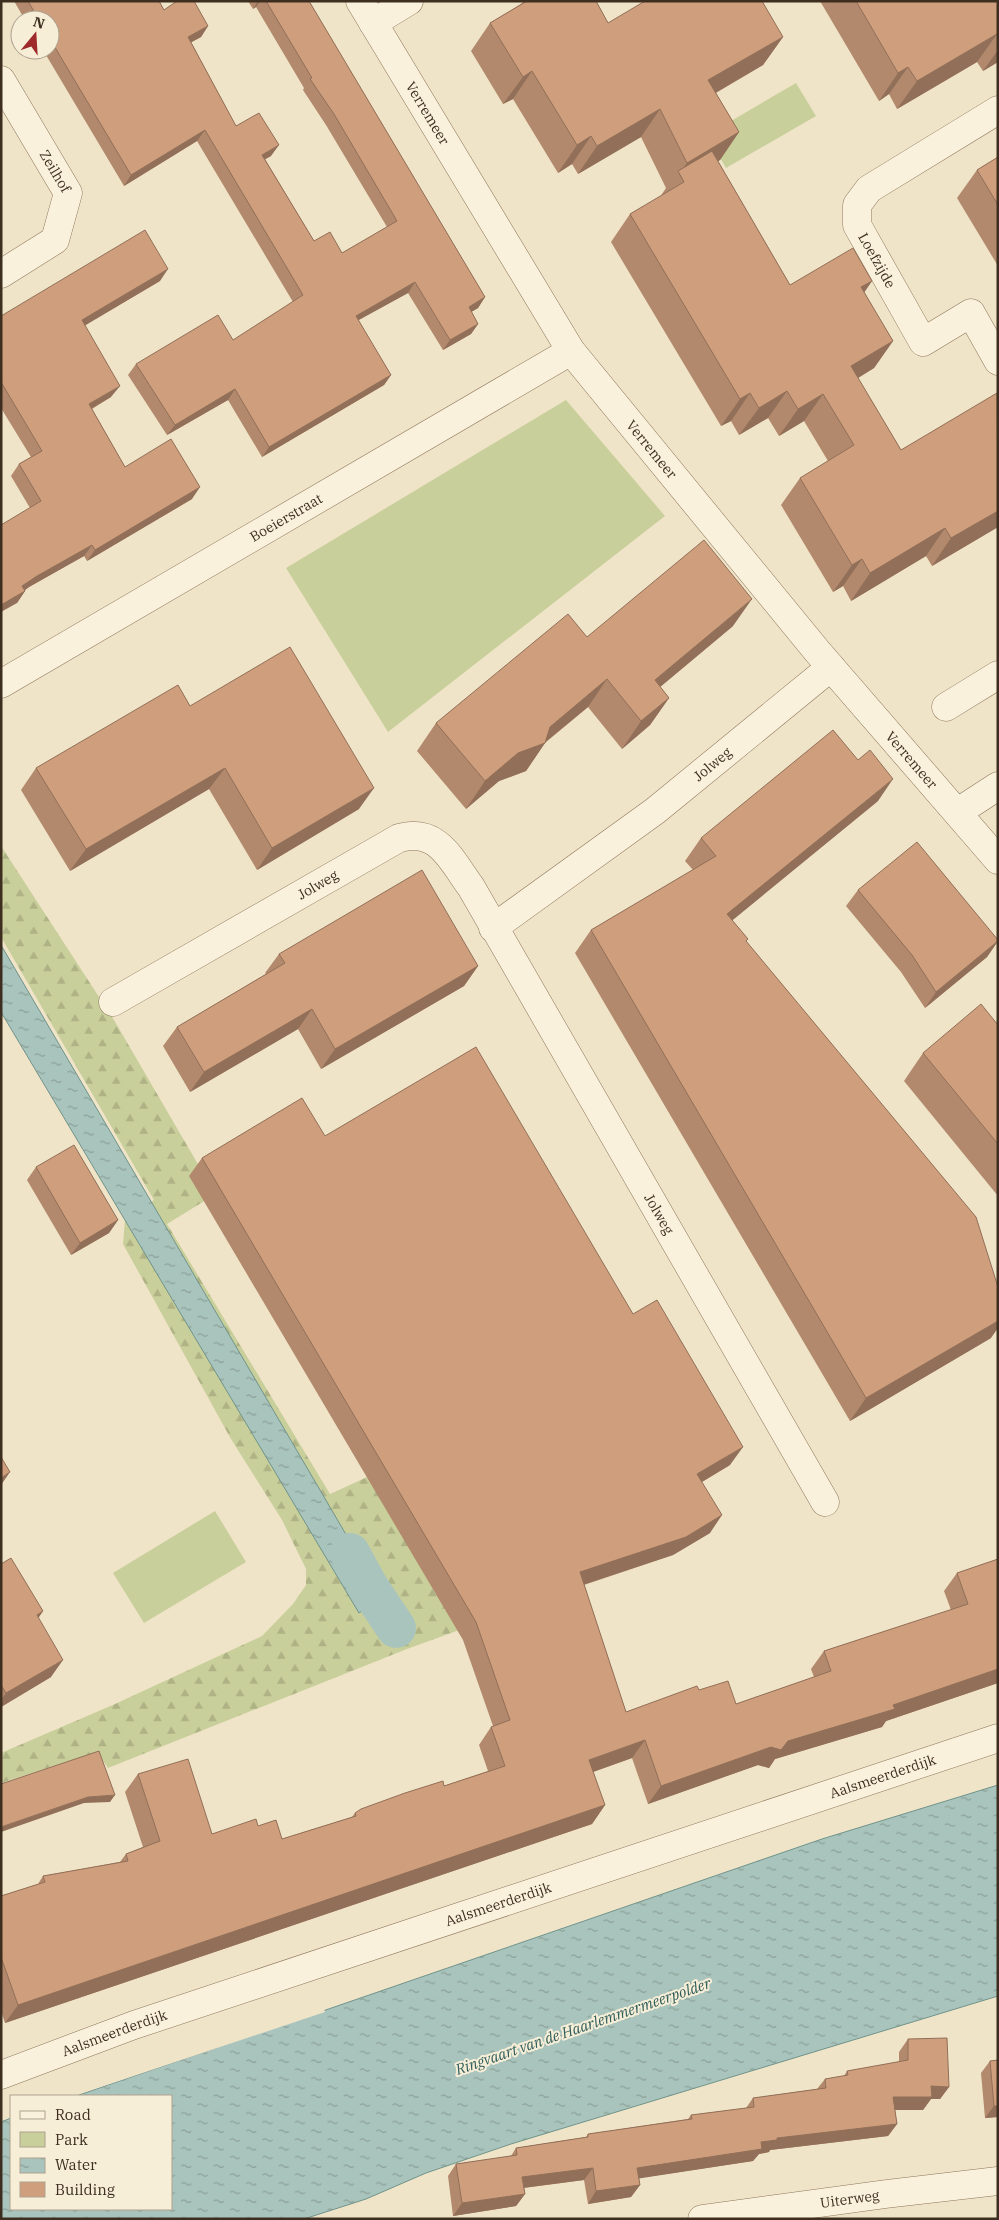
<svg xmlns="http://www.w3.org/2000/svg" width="999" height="2220" font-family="'IBM Plex Serif',serif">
	<defs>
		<pattern id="forest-firs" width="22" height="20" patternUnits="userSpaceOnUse" patternTransform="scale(1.25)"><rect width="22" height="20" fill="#c9cf9b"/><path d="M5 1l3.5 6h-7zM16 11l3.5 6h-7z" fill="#aeb285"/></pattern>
		<pattern id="water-ripples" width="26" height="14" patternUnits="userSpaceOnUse" patternTransform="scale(1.25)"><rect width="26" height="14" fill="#a9c4bc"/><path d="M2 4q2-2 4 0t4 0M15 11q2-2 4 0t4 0" fill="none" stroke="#8ba098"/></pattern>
	</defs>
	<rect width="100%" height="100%" fill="#f0e4c8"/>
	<g fill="#c9cf9b">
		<path d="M796 83 816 116 726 168 707 135Z"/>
		<path d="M566 400 665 516 388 732 286 568Z"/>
		<path d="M215 1511 246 1562 144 1623 113 1573Z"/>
	</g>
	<path fill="url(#forest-firs)" d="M1 846 114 1020 206 1178 211 1197 167 1224 330 1494 376 1473 465 1628 407 1649 108 1768 97 1752 1 1783V1753L115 1704 262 1636 293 1604 306 1585V1569L282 1520 231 1439 123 1244 125 1219 154 1200 1 937Z"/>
	<g fill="url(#water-ripples)" stroke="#6f938a">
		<path d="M1 945 382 1596 359 1613 1 1012Z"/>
		<path d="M998 1785V1996L511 2144 426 2173 366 2199 304 2219H1V2122L11 2118V2209H171V2096H76L822 1839Z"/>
	</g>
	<path fill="#f0e4c8" d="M324 2009 325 2012 74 2096 76 2094Z"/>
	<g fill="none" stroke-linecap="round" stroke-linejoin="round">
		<path stroke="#a9c4bc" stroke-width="40" d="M350 1553 368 1586 396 1628"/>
		<g stroke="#8d765c" stroke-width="29">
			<g id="minor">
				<path d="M373 23 409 1"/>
				<path id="s1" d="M1 80 68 193 55 240 1 274"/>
				<path id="s2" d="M998 110 869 189 857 205V225L923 342 971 313 998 361"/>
				<path id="s3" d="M1 684 571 351"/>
				<path d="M946 707 998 675"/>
				<path d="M958 812 998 786"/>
				<path id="s4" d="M493 928 655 811 831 667"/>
				<path id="s5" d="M113 1002 399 838C438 827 451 860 471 887L825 1502"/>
				<path id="s6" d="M1 2075 134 2025 998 1738"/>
				<path id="s7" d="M702 2219 886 2194 998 2181"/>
			</g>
		</g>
		<g stroke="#8d765c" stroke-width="29">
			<g id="tertiary">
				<path id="s8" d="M360 1 571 351 817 651 998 860"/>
			</g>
		</g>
		<use href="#minor" stroke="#faf1dc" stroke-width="28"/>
		<use href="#tertiary" stroke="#faf1dc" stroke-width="28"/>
	</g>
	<g fill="#b2896c">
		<path d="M14 1H159L164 10 208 26 201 37 191 42 236 126 271 156 265 159 314 241 342 253 387 227 326 125 303 90 304 88 256 7 253 9 248 1H309L485 297 478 308 471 312 478 324 471 334 443 350 408 293 358 320 391 375 384 385 262 457 228 400 167 435 128 375 136 364 233 340 293 302 197 141 124 186 43 50H50V20H25Z"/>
		<path d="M524 1H596L608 23 783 37 763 65 716 93 739 132 720 160 718 161 790 285 872 281 864 292 893 341 874 368 858 378 901 450 998 394V527L932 566 926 556 851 601 843 586 833 592 781 505 800 478 828 461 804 421 779 436 768 418 739 435 731 421 721 426 611 242 630 214 660 197 666 188 641 137 578 174 572 164 558 173 513 99 503 104 471 51 490 23 521 4Z"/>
		<path d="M820 1H998V62L983 71 977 62 897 109 889 94 879 101Z"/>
		<path d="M998 157V266L957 198 977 170Z"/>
		<path d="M160 281 85 325 111 397 92 409 125 467 192 499 87 561 84 556 29 587 25 590V591L17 603 30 508 11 476 19 464 31 457 1 408V316Z"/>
		<path d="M733 626 660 687 669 698 650 725 622 749 588 707 545 743 526 771 499 781 466 809 417 751 436 723 587 637Z"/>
		<path d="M190 706 359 809 257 870 209 789 70 871 21 790 36 768Z"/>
		<path d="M878 801 732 920 748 939 746 941 991 1338 850 1421 575 953 591 930 693 870 685 861 701 838Z"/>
		<path d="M858 890 998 941 987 957 925 1008 901 972 846 906Z"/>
		<path d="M279 954 478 966 464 986 321 1069 298 1029 190 1092 163 1046 177 1027 266 974 265 973Z"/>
		<path d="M998 1025V1196L904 1081 923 1053Z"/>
		<path d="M325 1136 633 1314 730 1465 702 1482 710 1533 673 1555 584 1585 626 1712 699 1690 736 1704 814 1677 811 1669 824 1651 951 1610 944 1591 957 1573 998 1559V1683L886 1721 882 1727 775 1759 769 1768 758 1765 648 1804 632 1758 593 1772 605 1805 592 1824 5 2023 1 2011V1896L38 1884 43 1876 120 1862 126 1854 143 1847 125 1792 138 1774 212 1834 258 1826 282 1839 352 1817 355 1813 444 1786 488 1771 479 1745 491 1727 493 1726 463 1640 189 1176 202 1158Z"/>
		<path d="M36 1167 118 1220 109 1233 71 1255 27 1180Z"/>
		<path d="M1 1564 43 1611 38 1618 51 1677 1 1707Z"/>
		<path d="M908 2039 949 2087 940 2099H931L923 2110H895L897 2124 888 2136 770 2150 769 2152 759 2154 753 2161 639 2178 640 2185 631 2197 588 2204 584 2180 524 2188 525 2194 516 2206 453 2216 448 2176 456 2164 511 2156 516 2148 586 2137 588 2134 688 2119 691 2115 746 2108 753 2098 817 2089 825 2079 844 2076 847 2071 899 2062V2052Z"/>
		<path d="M998 2060V2117L985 2118 981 2073 990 2061Z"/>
	</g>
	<g fill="#916f58">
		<path d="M258 1H260L256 7 253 9Z"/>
		<path d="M208 26 201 37 181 48 188 37Z"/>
		<path d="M997 34 977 62 897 109 917 81Z"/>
		<path d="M783 37 763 65 689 108 708 80Z"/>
		<path d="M998 50V62L983 71Z"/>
		<path d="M908 67 889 94 879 101 898 73Z"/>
		<path d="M532 71 513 99 503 104 523 77Z"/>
		<path d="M660 109 641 137 578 174 597 146Z"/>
		<path d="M205 130 197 141 124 186 131 175Z"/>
		<path d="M739 132 720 160 684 182 679 174 687 163Z"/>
		<path d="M591 136 572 164 558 173 577 145Z"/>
		<path d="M279 145 271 156 255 165 262 155Z"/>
		<path d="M168 269 160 281 74 332 82 320Z"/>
		<path d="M872 281 853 309 861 287Z"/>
		<path d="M415 282 408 293 348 326 356 316Z"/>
		<path d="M485 297 478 308 461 318 469 307Z"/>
		<path d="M478 324 471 334 443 350 450 340Z"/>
		<path d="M893 341 874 368 832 394 851 366Z"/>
		<path d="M391 375 384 385 262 457 269 447Z"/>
		<path d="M120 386 111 397 80 415 89 404Z"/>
		<path d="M235 389 228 400 167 435 175 425Z"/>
		<path d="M787 391 768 418 739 435 759 408Z"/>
		<path d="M750 393 731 421 721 426 740 399Z"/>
		<path d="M823 394 804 421 779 436 798 409Z"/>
		<path d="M200 487 192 499 87 561 95 550Z"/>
		<path d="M998 511V527L932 566 951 538Z"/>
		<path d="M945 528 926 556 851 601 870 573Z"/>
		<path d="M92 545 84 556 29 587 16 597 25 591 17 603 1 612V605L22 586 37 576Z"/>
		<path d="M862 559 843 586 833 592 852 565Z"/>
		<path d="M752 599 733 626 635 708 655 680Z"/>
		<path d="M607 679 588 707 544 743H545L526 771 499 781 466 809 485 781Z"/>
		<path d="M669 698 650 725 622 749 641 721Z"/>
		<path d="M225 768 209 789 70 871 86 849Z"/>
		<path d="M893 779 878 801 712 937 727 914Z"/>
		<path d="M374 788 359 809 257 870 272 848Z"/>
		<path d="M998 941 987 957 925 1008 936 992Z"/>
		<path d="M478 966 464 986 321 1069 335 1049Z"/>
		<path d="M312 1009 298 1029 190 1092 204 1072Z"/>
		<path d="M118 1220 109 1233 71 1255 80 1243Z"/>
		<path d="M998 1321V1328L991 1338 850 1421 866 1398Z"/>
		<path d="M743 1447 730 1465 685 1492 697 1474Z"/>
		<path d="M10 1472 1 1485V1478Z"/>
		<path d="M722 1515 710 1533 673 1555 567 1590 580 1572Z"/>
		<path d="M43 1611 31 1629 37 1615Z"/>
		<path d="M63 1660 51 1677 1 1707V1700L6 1693Z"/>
		<path d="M998 1669V1683L886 1721 882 1727 775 1759 769 1768 758 1765 648 1804 661 1786 788 1741Z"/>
		<path d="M645 1740 632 1758 576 1778 589 1760Z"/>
		<path d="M115 1795 110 1802 84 1803 1 1832V1827L88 1797Z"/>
		<path d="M605 1805 592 1824 5 2023 18 2005Z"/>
		<path d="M931 2086 949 2087 940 2099H931L923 2110H884L893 2097Z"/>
		<path d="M994 2106H998V2117L985 2118Z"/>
		<path d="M897 2124 888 2136 770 2150 769 2152 759 2154 753 2161 629 2180 637 2168 761 2142 777 2138Z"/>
		<path d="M593 2168 584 2180 514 2189 522 2177Z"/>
		<path d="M640 2185 631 2197 588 2204 596 2191Z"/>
		<path d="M525 2194 516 2206 453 2216 462 2203Z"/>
	</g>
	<g fill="#cf9f7d" stroke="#916f58">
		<path d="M28 1H159L164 10 177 1H194L208 26 188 37 236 126 259 113 279 145 262 155 314 241 330 232 342 253 397 221 334 114 310 79 312 78 266 1H309L485 297 469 307 478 324 450 340 415 282 356 316 391 375 269 447 235 389 175 425 136 364 218 315 233 340 303 295 205 130 131 175 50 39V20H39Z"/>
		<path d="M527 1H596L608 23 645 1H762L783 37 708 80 739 132 687 163 660 109 597 146 591 136 577 145 532 71 523 77 490 23Z"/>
		<path d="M856 1H998V36L997 34 917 81 908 67 898 73Z"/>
		<path d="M712 151 790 285 853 248 872 281 861 287 893 341 851 366 901 450 997 393 998 511 951 538 945 528 870 573 862 559 852 565 800 478 854 445 823 394 798 409 787 391 759 408 750 393 740 399 630 214 684 182 678 171Z"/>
		<path d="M998 157V205L977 170Z"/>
		<path d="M145 230 168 269 82 320 120 386 89 404 125 467 171 439 200 487 95 550 92 545 37 576 22 586 25 591 1 605V525L41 501 19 464 42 451 1 382V316Z"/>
		<path d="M704 540 752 599 655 680 669 698 641 721 607 679 550 727 545 743 518 753 485 781 436 723 568 614 587 637Z"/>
		<path d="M290 647 374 788 272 848 225 768 86 849 36 768 178 685 190 706Z"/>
		<path d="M833 730 858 760 870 750 893 779 727 914 748 939 746 941 976 1217 998 1287V1321L866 1398 591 930 716 856 701 838Z"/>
		<path d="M917 842 998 940V941L936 992 912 955 858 890Z"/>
		<path d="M422 870 478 966 335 1049 312 1009 204 1072 177 1027 285 963 279 954Z"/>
		<path d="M981 1004 998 1025V1144L923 1053Z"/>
		<path d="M476 1047 633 1314 657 1300 743 1447 697 1474 722 1515 686 1537 580 1572 626 1712 697 1686 699 1690 728 1681 736 1704 831 1671 824 1651 968 1604 957 1573 998 1559V1669L893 1705 895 1709 788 1741 781 1750 771 1747 661 1786 645 1740 589 1760 605 1805 18 2005 1 1957V1896L45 1882 43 1876 128 1861 126 1854 160 1841 138 1774 188 1759 212 1834 256 1819 258 1826 276 1820 282 1839 356 1816 355 1813 361 1809 405 1793 443 1781 444 1786 505 1766 491 1727 510 1720 476 1622 202 1158 302 1098 325 1136Z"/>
		<path d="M74 1145 118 1220 80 1243 36 1167Z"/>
		<path d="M1 1457 10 1472 1 1478Z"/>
		<path d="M11 1558 43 1611 37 1615 63 1660 6 1693 1 1685V1564Z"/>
		<path d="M99 1751 115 1795 88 1797 1 1827V1784Z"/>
		<path d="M947 2038 949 2087 931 2086 932 2097H893L897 2124 777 2138V2140L761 2142 762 2149 637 2168 640 2185 596 2191 593 2168 522 2177 525 2194 462 2203 456 2164 517 2155 516 2148 588 2137V2134L692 2119 691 2115 754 2107 753 2098 826 2088 825 2079 848 2075 847 2071 908 2060V2039Z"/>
		<path d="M998 2060V2106H994L990 2061Z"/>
	</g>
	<g text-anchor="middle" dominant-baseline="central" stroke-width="4" stroke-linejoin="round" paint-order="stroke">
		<g font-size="14" fill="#3d2e20" stroke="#f7eed8">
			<text stroke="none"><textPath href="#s8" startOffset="131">Verremeer</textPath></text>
			<text stroke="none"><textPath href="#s1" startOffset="106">Zeilhof</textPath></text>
			<text stroke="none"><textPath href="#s2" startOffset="232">Loefzijde</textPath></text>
			<text stroke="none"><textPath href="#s8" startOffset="536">Verremeer</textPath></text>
			<text stroke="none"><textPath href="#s3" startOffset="330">Boeierstraat</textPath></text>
			<text stroke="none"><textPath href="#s8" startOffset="941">Verremeer</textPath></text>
			<text stroke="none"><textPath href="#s4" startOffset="274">Jolweg</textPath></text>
			<text stroke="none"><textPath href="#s5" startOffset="236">Jolweg</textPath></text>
			<text stroke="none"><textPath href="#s5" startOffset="802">Jolweg</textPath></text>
			<text stroke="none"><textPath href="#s6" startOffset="931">Aalsmeerderdijk</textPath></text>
			<text stroke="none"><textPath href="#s6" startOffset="526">Aalsmeerderdijk</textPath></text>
			<text stroke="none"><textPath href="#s6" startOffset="121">Aalsmeerderdijk</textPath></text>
			<text stroke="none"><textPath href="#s7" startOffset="149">Uiterweg</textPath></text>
		</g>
		<g font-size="15" font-style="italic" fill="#2f5d5a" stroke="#f7eed8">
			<text transform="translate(583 2026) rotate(-19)">Ringvaart van de Haarlemmermeerpolder</text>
		</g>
	</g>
	<rect width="999" height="2220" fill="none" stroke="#3d2e20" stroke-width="5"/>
	<rect x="10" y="2095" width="162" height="115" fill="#f7eed8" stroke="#ada18e"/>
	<rect x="20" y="2111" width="25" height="8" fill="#faf1dc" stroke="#ada18e"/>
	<text x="55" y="2120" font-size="15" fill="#3d2e20">Road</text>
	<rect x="20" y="2132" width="25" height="15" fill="#c9cf9b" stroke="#ada18e"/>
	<text x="55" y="2145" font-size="15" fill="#3d2e20">Park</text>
	<rect x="20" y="2158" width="25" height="15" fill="url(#water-ripples)" stroke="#ada18e"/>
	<text x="55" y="2170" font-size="15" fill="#3d2e20">Water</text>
	<rect x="20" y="2182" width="25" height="15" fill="#cf9f7d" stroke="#ada18e"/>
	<text x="55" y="2195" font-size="15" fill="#3d2e20">Building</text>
	<g transform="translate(35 35) rotate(18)"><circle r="24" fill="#f7eed8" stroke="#ada18e"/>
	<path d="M0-4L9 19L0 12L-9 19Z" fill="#9e2a2b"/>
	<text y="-8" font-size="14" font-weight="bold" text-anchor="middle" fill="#3d2e20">N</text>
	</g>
</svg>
